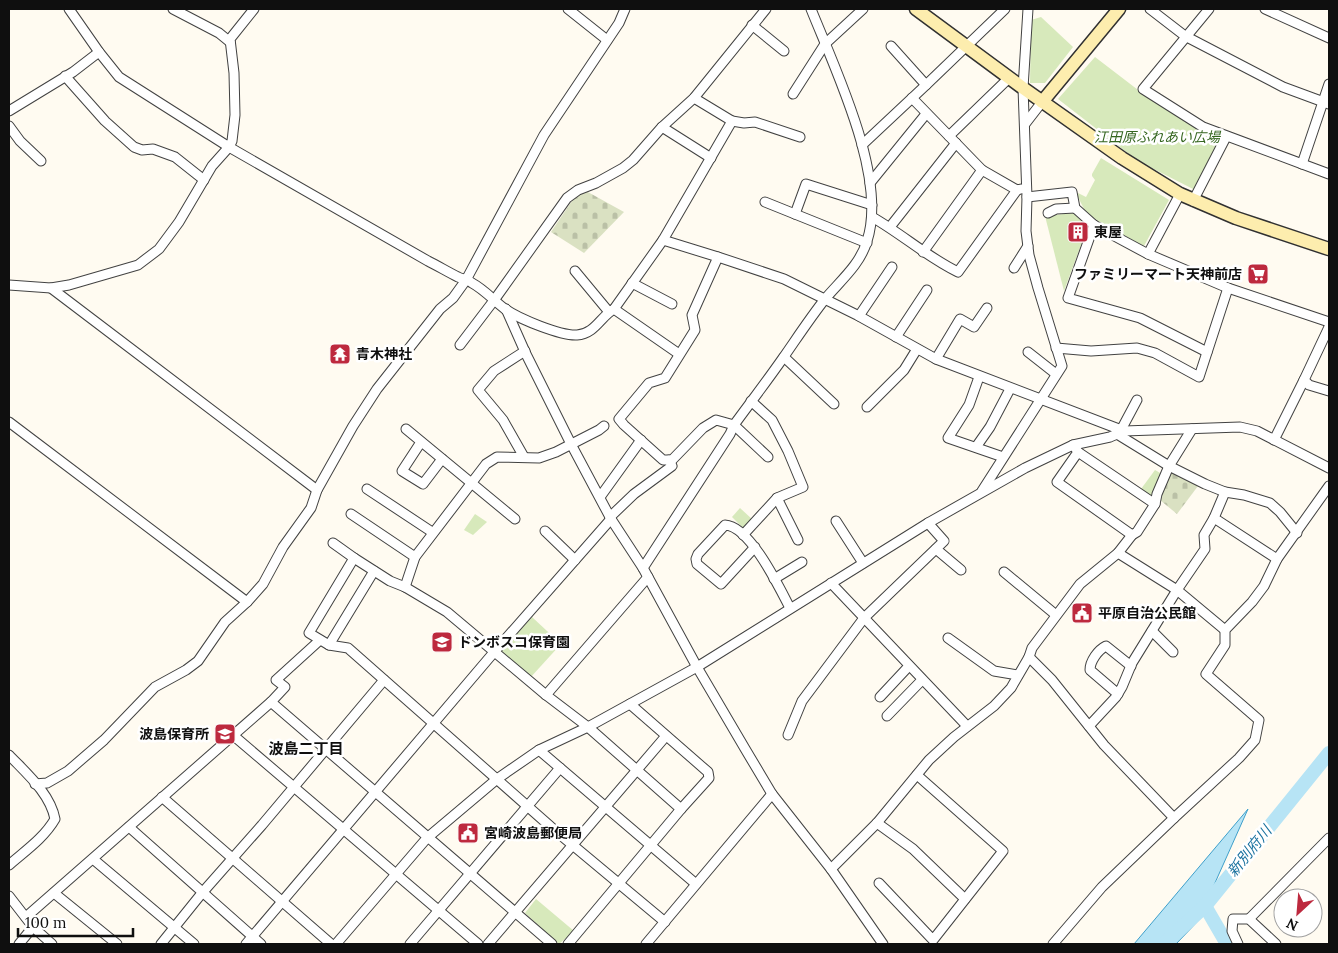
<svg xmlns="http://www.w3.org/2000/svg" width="1338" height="953" font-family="Lora,'Noto Sans JP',serif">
	<defs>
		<pattern id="cemetery-stones" width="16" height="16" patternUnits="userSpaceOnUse" patternTransform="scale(1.25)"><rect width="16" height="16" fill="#dae1c2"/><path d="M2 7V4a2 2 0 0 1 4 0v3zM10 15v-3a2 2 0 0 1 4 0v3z" fill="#bac0a6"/></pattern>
	</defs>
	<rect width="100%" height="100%" fill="#fffbf1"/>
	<g fill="url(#cemetery-stones)">
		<path d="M586 191 624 212 584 253 551 232 578 192Z"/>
		<path d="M1170 471 1198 486 1177 514 1160 500Z"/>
	</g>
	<g fill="#d7e9bb">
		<path d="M1041 17 1073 47 1045 83H1030L1031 20Z"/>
		<path d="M1095 57 1142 93 1220 139 1195 190 1138 161 1058 99Z"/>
		<path d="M1101 158 1169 200 1144 246 1096 220 1085 211 1077 195 1078 193 1086 197 1095 180 1092 176V174Z"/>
		<path d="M1073 213 1088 226 1064 291 1045 216Z"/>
		<path d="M1155 470 1162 474 1153 498 1141 489Z"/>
		<path d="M740 508 753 520 744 529 732 517Z"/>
		<path d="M475 514 487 522 473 535 464 530Z"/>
		<path d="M532 617 561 644 530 678 501 651Z"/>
		<path d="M536 899 574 931 559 944 525 913Z"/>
	</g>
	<path fill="#b7e4f5" stroke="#3fa0cb" d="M1248 809 1198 921 1176 944H1134Z"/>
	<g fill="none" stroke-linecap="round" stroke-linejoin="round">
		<g stroke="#b7e4f5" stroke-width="14">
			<path d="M1205 906 1227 944"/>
			<path d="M1164 944 1205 906 1329 753"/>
		</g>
		<g stroke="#424242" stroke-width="11">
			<g id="street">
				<path d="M69 9 99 52 119 77 229 147 428 261C438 266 448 272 458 277 463 279 468 280 472 283 485 290 494 301 505 309 519 319 561 336 577 335 595 334 601 316 614 309L663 240 732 121 694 98"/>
				<path d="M173 9 219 33 230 42"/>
				<path d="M568 9 607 40"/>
				<path d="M1150 9 1185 36 1283 87 1329 104"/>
				<path d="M1209 9 1143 89 1203 127 1329 174"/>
				<path d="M1265 9 1329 38"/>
				<path d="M752 25 784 51"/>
				<path d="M891 46 926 85"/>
				<path d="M65 76 105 121 134 147 142 150 153 149 175 157 204 180"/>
				<path d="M793 94 825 44 863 9"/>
				<path d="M912 98 982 170 1017 190 1021 189"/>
				<path d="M9 111 73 72 99 52"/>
				<path d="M732 121 744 123 755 122 800 137"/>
				<path d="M1025 124 1042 102"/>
				<path d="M9 126 20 141 41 161"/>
				<path d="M662 127 711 158"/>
				<path d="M949 136 1009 78"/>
				<path d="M862 145 926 85 1005 9"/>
				<path d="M1302 164 1329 84"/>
				<path d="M870 183 926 114"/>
				<path d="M1027 197 1072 192 1075 208 1094 225 1148 254 1228 288 1329 322"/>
				<path d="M1193 201 1226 137"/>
				<path d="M765 202 867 243"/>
				<path d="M1048 213 1056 209 1075 208"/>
				<path d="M795 214 806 184 872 205"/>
				<path d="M872 217C902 234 927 257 958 272L1017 190"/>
				<path d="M1094 225 1068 298 1140 318 1207 352"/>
				<path d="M890 227 956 143"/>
				<path d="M663 240 718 257 784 279 857 315 936 359 1124 431"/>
				<path d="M923 252 982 170"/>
				<path d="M1148 254 1180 194"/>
				<path d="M718 257 692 315 695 330 665 378 649 383 619 419 624 425 663 460H672L703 428 716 420 734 425 768 457"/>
				<path d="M1014 268 1028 246"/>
				<path d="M575 271 609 312"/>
				<path d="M632 283 672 304"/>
				<path d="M9 285 51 288 69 285 138 265 159 249 179 222 212 166 229 147 232 141 235 115 234 73 230 39 254 9"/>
				<path d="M51 288 317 490"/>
				<path d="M506 309 526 354 571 444 611 519 643 568 697 667 744 747 772 794 831 869 883 944"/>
				<path d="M614 309 679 354"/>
				<path d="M859 316 892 267"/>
				<path d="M1329 327 1304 380 1309 385 1329 391"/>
				<path d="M896 337 927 290"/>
				<path d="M460 345 495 299 567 198 578 190 596 183 623 168 633 160 662 127 694 98 766 9"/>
				<path d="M1056 348 1091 351 1137 348 1155 353 1199 377 1228 288"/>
				<path d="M1028 352 1056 374"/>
				<path d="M784 357 834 404"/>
				<path d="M936 359 960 319 974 327 987 308"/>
				<path d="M979 377 969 405 948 438 1003 457"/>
				<path d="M867 407 904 370 917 349"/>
				<path d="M9 422 247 602"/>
				<path d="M406 429 515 519"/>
				<path d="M1121 430 1137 400"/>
				<path d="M1117 434 1169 466 1205 484 1225 492 1244 495 1270 503 1280 512 1297 533"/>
				<path d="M1274 440 1304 380"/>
				<path d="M421 442 402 471 423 484 442 459"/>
				<path d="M1073 445 1078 452 1057 482 1132 535"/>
				<path d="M976 447 990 427 1010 389"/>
				<path d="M1078 452 1155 504"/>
				<path d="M524 457 503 420 478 390 494 371 525 351"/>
				<path d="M367 489 432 532"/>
				<path d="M982 491 1062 366 1038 288 1029 255 1026 231 1027 197 1023 88 1028 9"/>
				<path d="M1225 492 1214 518 1277 559"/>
				<path d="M600 497 641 440"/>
				<path d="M777 498 798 540"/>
				<path d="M351 514 415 557"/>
				<path d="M610 517 634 494 672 466 669 460"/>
				<path d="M836 521 863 563"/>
				<path d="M545 531 575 560"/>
				<path d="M743 535 777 498 803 487 788 451 772 420 751 401"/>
				<path d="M333 543 354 558 309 633 329 645 348 648 551 827 665 922"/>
				<path d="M755 547 721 584 697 564 696 559 698 554 725 525C750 526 779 587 790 608"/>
				<path d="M936 549 961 570"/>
				<path d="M1118 553 1177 590 1225 630"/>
				<path d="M354 558 390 581 405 587 447 612 546 695 588 727 681 809 568 944"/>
				<path d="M643 568 730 434 734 425C750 403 767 381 783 358 797 338 810 318 825 299 840 281 860 265 867 241 888 178 835 69 811 9"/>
				<path d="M1004 572 1056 615"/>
				<path d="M774 579 802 562"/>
				<path d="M831 583 967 726"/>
				<path d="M405 587 415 557 486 464 497 457 539 458 556 452 599 430 604 426"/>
				<path d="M1152 631 1173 652"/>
				<path d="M948 638 994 671 1018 675"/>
				<path d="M329 645 374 571"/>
				<path d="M1029 657 1052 680 1104 745 1174 818"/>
				<path d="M1118 694 1090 670C1090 661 1098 650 1106 646L1131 666"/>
				<path d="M546 695 648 577"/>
				<path d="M880 697 909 666"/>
				<path d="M271 702 285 687 276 680 320 640"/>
				<path d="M630 704 708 772 709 778 681 809"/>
				<path d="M887 716 922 680"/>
				<path d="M1089 726 1116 697 1122 687 1132 663 1177 590 1205 549 1204 535 1214 518"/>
				<path d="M788 735 802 701 864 618 944 541 928 523"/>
				<path d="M234 736 478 944"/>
				<path d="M539 750 696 884"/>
				<path d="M9 755C26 773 50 793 55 819 44 838 25 851 9 865"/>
				<path d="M35 784 47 783 68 771 104 740 155 687 186 670 198 661 225 622 247 602 263 584 283 547 311 508 317 490 353 426 377 389 440 309 453 298 466 280 544 135 619 23 625 9"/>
				<path d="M162 797 331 944"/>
				<path d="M877 823 913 849 965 899"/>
				<path d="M129 827 261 944"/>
				<path d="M93 859 194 944"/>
				<path d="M831 869 877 823 929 760 954 737 994 706 1011 688 1029 657 1032 648 1080 584 1118 553 1132 535 1137 532 1155 504 1157 494 1169 466 1192 429"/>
				<path d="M879 883 933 940 1003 851 917 775"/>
				<path d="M54 893 117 944"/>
				<path d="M9 896 33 927 52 944"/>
				<path d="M26 917 271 702 552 944"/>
				<path d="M1249 919 1329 838"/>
				<path d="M19 944 33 927"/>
				<path d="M161 944 202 893 262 825 384 680"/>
				<path d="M246 944 495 651 611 519"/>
				<path d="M336 944 427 838 497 779 539 750 588 727 697 667 928 523 1025 468 1073 445 1110 437 1124 431 1240 427 1257 431 1329 468"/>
				<path d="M410 944 560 768"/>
				<path d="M488 944 666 736"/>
				<path d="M646 944 772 794"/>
				<path d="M1053 944 1102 887 1174 818 1239 758 1255 740 1259 720 1206 674 1225 645V630L1252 602 1264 586 1277 559 1329 486"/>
				<path d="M1238 944 1232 931 1233 919H1249L1276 944"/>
			</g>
		</g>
		<g stroke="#313131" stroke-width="15">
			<g id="secondary">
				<path d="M916 9 1023 88 1122 158 1180 194 1236 218 1329 249"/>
				<path d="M1042 102 1119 9"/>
			</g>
		</g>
		<use href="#street" stroke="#fff" stroke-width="9"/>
		<use href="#secondary" stroke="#fdedae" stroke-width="12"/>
	</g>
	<defs>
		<g id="building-square" transform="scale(1.125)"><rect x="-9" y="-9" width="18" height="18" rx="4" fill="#bd293e" stroke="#fff"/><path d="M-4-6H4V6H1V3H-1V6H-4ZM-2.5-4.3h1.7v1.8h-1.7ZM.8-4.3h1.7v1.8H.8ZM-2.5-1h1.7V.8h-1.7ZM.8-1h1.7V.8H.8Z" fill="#fff"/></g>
		<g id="supermarket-square" transform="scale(1.125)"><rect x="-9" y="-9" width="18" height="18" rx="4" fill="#bd293e" stroke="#fff"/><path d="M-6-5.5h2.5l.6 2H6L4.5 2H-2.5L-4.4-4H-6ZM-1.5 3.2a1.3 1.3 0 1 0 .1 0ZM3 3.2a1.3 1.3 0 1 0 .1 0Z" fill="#fff"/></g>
		<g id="temple-square" transform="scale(1.125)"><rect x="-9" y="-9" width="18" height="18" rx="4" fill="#bd293e" stroke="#fff"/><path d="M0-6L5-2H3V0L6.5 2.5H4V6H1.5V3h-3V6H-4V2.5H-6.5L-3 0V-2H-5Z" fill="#fff"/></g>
		<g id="civic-square" transform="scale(1.125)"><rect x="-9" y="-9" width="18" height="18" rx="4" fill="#bd293e" stroke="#fff"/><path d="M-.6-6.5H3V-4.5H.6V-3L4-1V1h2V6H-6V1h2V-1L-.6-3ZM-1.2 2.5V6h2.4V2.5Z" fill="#fff"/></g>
		<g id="school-square" transform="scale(1.125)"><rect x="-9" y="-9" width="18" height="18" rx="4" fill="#bd293e" stroke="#fff"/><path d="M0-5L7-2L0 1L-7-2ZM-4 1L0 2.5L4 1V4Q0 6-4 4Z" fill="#fff"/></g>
	</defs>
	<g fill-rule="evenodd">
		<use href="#building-square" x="1078" y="232"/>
		<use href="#supermarket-square" x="1258" y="274"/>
		<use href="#temple-square" x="340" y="354"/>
		<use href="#civic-square" x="1082" y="613"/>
		<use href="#school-square" x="442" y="642"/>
		<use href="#school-square" x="225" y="734"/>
		<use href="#civic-square" x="468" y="833"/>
	</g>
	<g text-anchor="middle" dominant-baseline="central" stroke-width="5" stroke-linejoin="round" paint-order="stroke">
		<g font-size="14" font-style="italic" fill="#356620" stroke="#fff">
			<text x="1157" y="137">江田原ふれあい広場</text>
		</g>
		<g font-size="14" font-weight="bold" fill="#0f0f0f" stroke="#fff" text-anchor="start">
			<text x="1094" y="232">東屋</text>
			<text x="1242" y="274" text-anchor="end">ファミリーマート天神前店</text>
			<text x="356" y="354">青木神社</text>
			<text x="1098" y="613">平原自治公民館</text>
			<text x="458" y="642">ドンボスコ保育園</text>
			<text x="209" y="734" text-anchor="end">波島保育所</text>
			<text x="484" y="833">宮崎波島郵便局</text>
		</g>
		<g font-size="15" font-weight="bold" fill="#0f0f0f" stroke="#fff">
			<text x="306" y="748">波島二丁目</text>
		</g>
		<g font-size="15" font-style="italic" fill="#1a729f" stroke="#fff">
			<text transform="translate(1249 851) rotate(-51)">新別府川</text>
		</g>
	</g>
	<rect width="1338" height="953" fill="none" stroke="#0f0f0f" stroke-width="20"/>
	<g transform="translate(1298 913) rotate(206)"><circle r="24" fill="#ffffff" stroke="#9f9f9f"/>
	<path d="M0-4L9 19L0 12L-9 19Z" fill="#bd293e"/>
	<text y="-8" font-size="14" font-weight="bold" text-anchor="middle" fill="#0f0f0f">N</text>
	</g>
	<path d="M18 928v8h115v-8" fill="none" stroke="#0f0f0f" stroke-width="2.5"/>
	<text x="25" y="928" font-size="15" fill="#0f0f0f" stroke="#ffffff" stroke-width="4" paint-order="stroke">100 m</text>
</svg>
